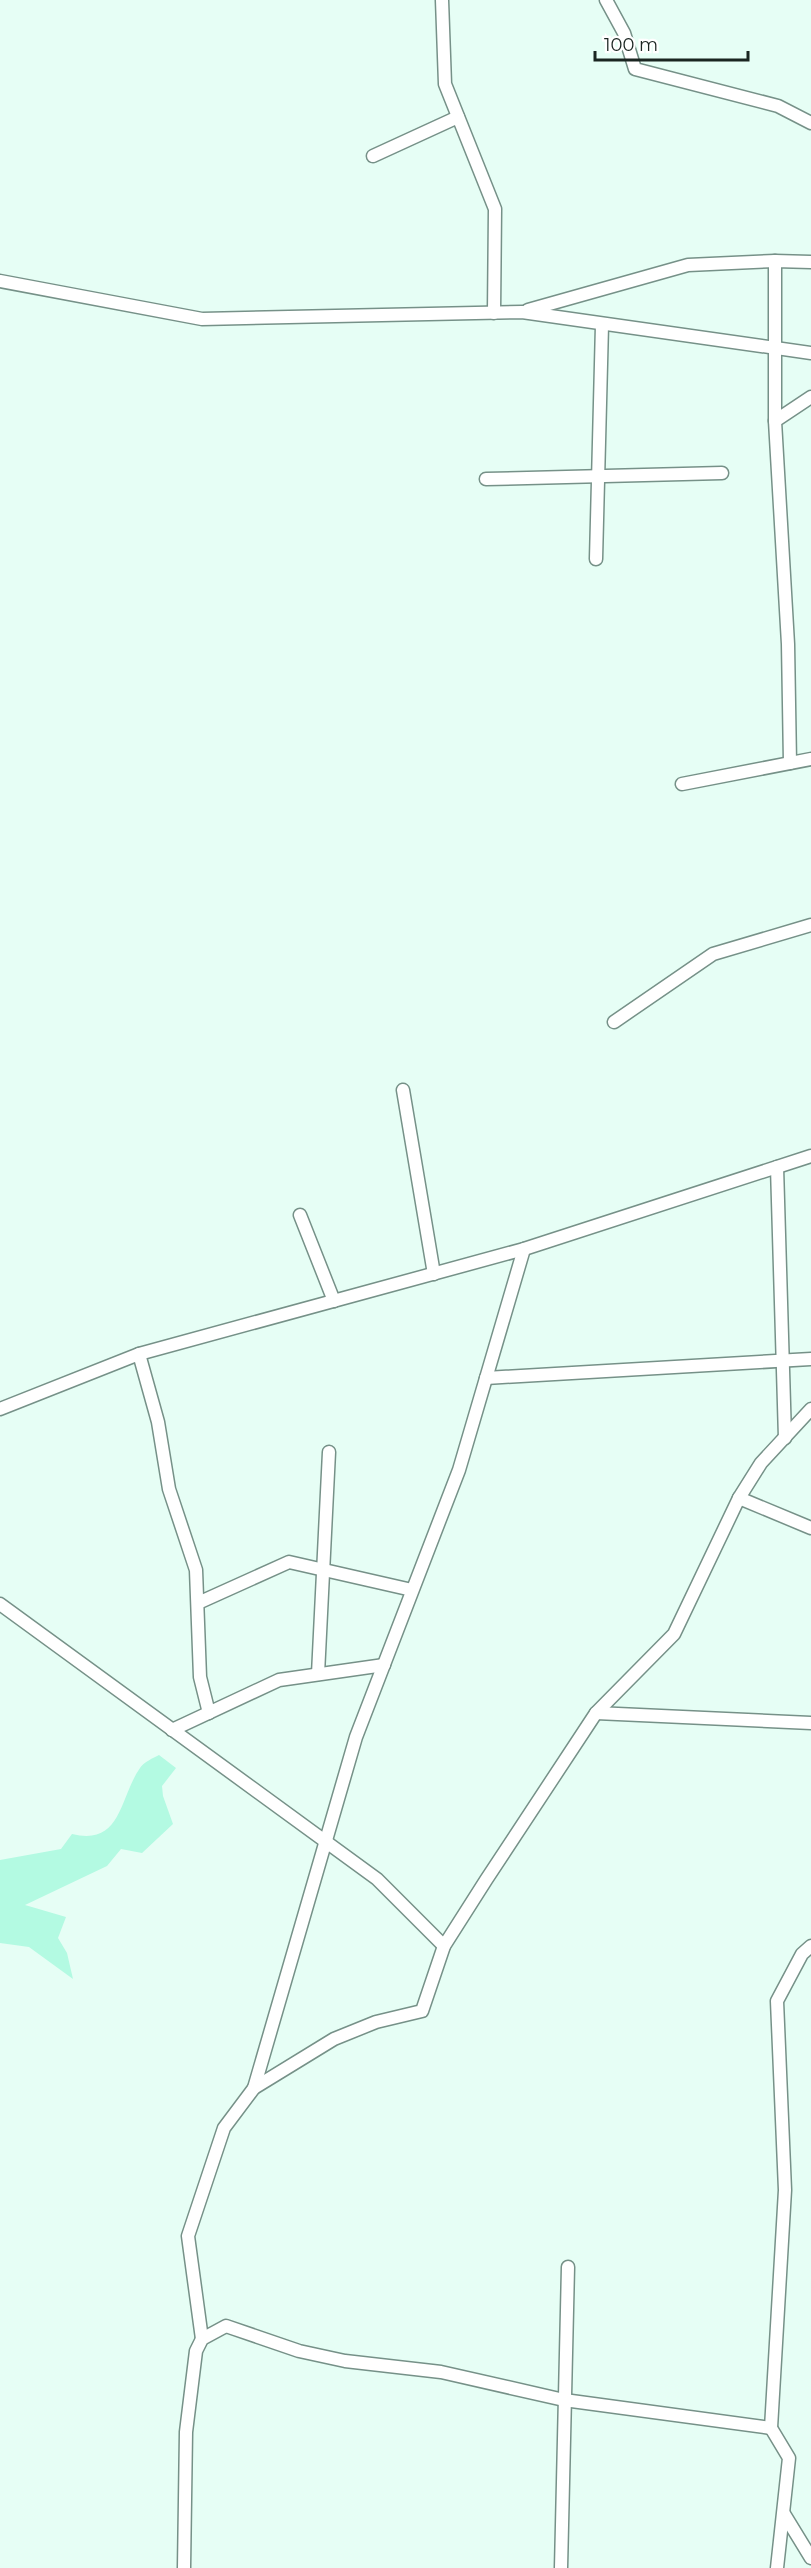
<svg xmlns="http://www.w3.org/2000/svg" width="811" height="2568" font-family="Montserrat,sans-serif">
	<rect width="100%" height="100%" fill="#e6fef5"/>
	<path fill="#b3fae2" d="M159 1755 176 1768 162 1786 163 1796 173 1824 142 1853 121 1849 107 1866 25 1905 66 1917 58 1938 67 1953 73 1979 29 1947 0 1943V1860L61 1849 72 1834C122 1846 119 1798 140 1768 144 1762 153 1758 159 1755Z"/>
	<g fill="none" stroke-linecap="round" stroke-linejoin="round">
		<g stroke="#769188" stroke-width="15">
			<g id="minor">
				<path d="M442 0 445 84 495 209 494 313"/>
				<path d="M606 0 624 33 635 69 778 106 811 123"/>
				<path d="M373 156 458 117"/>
				<path d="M0 281 202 319 522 312 811 353"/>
				<path d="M528 310 688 265 775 261 811 262"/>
				<path d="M775 421V261"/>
				<path d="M486 479 722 473"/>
				<path d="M596 559 602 325"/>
				<path d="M790 763 788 644 775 421 811 397"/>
				<path d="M682 784 811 759"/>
				<path d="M614 1022 713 954 811 925"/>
				<path d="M403 1090 434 1274"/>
				<path d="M777 1167 785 1438"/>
				<path d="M300 1215 334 1301"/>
				<path d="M139 1354 158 1422 169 1489 196 1570 200 1677 209 1713"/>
				<path d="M486 1378 811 1359"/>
				<path d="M0 1409 139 1354 524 1249 811 1156"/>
				<path d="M739 1498 811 1528"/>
				<path d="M198 1603 289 1562 412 1590"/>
				<path d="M0 1604 377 1879 444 1946"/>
				<path d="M318 1674 329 1452"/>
				<path d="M596 1713 811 1723"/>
				<path d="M172 1730 279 1680 384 1665"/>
				<path d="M254 2088 356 1737 459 1470 524 1249"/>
				<path d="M202 2339 188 2236 224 2128 254 2088 334 2039 376 2022 422 2011 444 1946 486 1880 596 1713 674 1634 739 1498 761 1463 811 1409"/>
				<path d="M784 2514 811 2558"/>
				<path d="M184 2568 186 2432 196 2351 202 2339 226 2326 299 2351 345 2361 441 2372 564 2400 771 2428"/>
				<path d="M561 2568 568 2267"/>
				<path d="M777 2568 789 2458 771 2428 785 2190 777 2001 802 1954 811 1946"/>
			</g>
		</g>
		<use href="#minor" stroke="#fff" stroke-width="12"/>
	</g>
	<path d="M595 51v9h153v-9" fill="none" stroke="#1a2521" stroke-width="3"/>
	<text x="604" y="51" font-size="18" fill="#1a2521" stroke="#ffffff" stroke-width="4.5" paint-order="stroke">100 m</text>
</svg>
